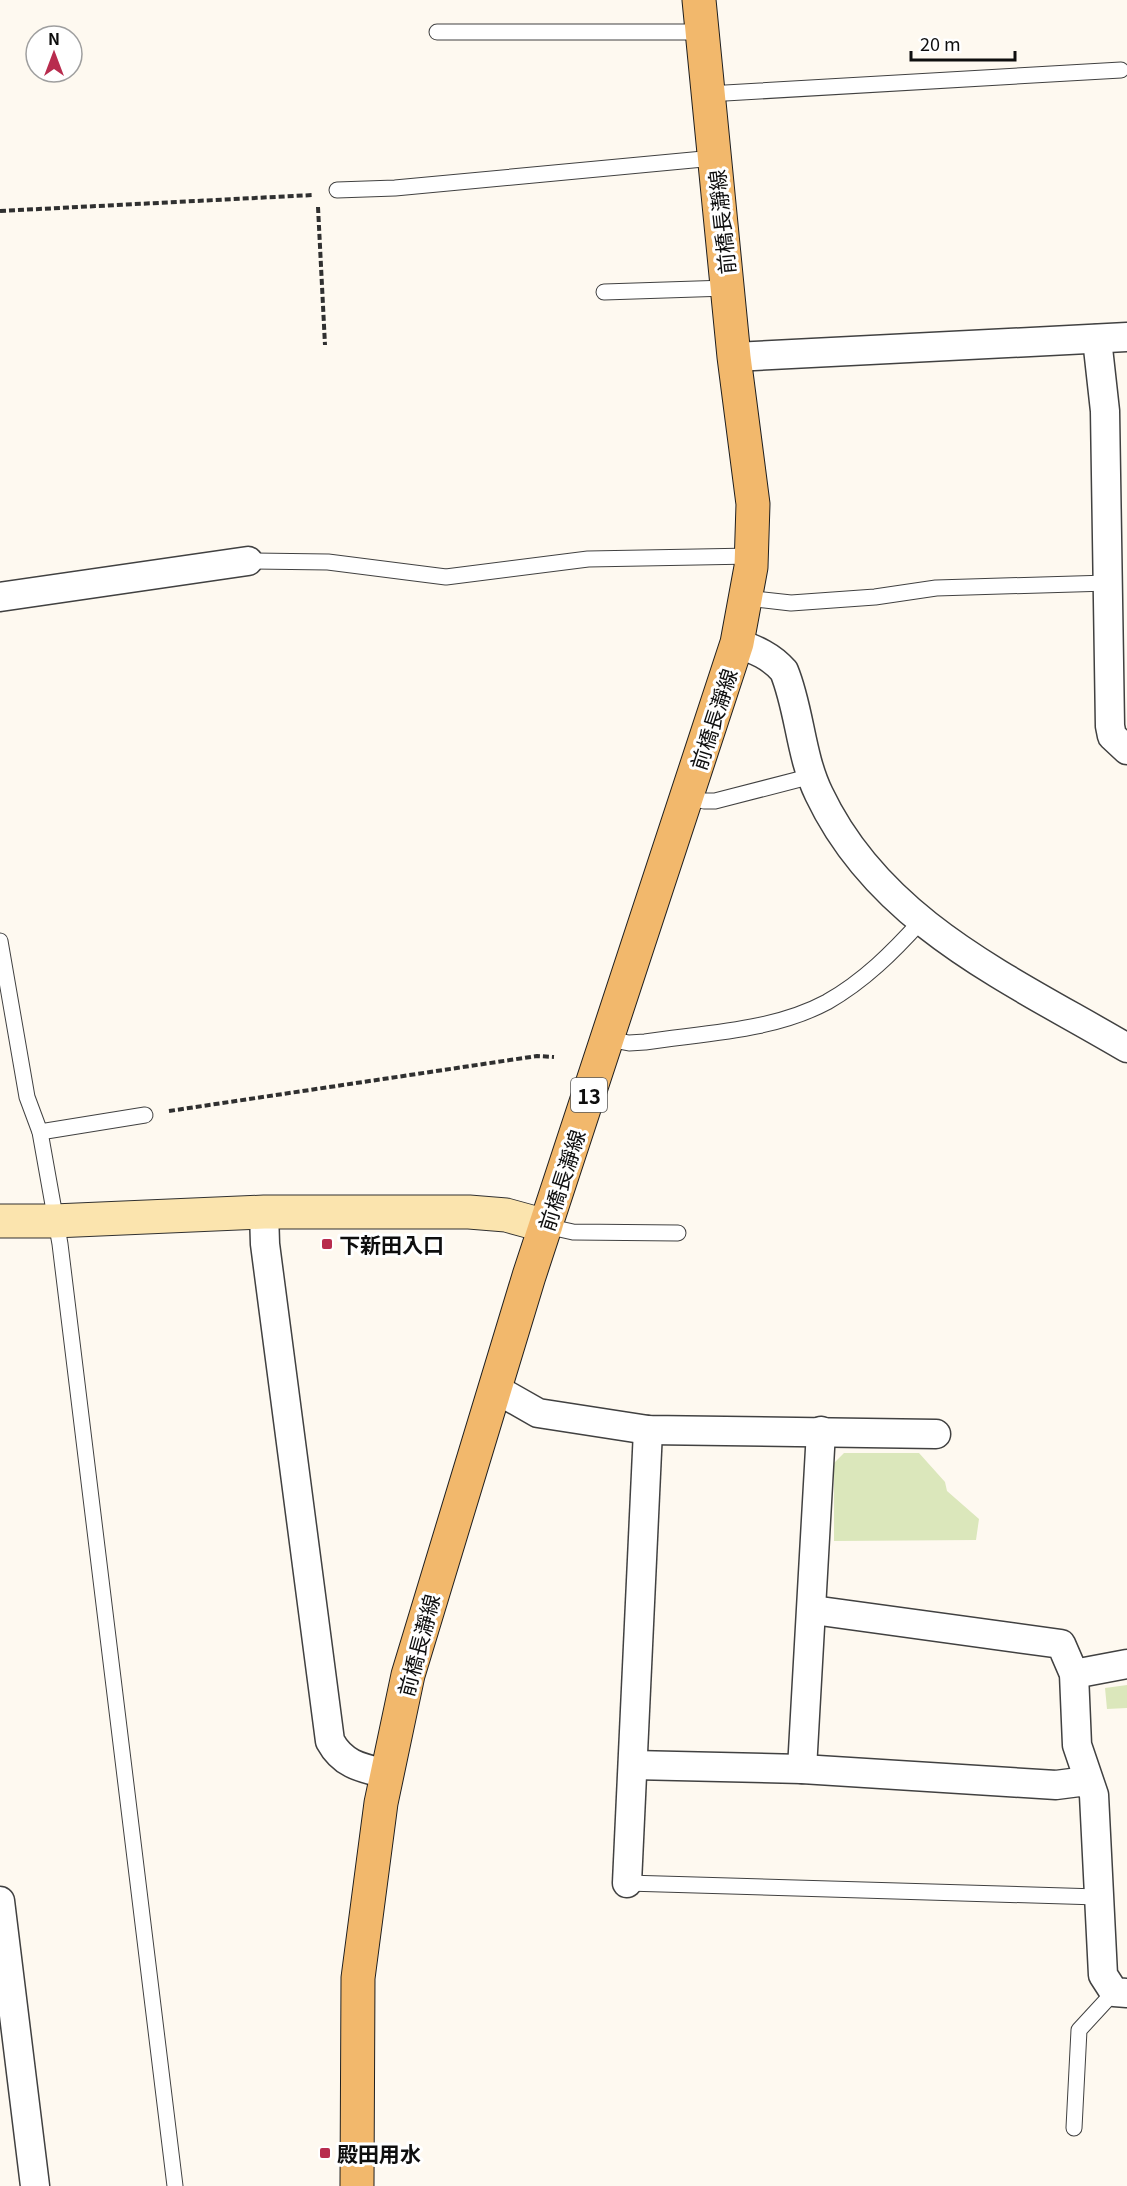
<svg xmlns="http://www.w3.org/2000/svg" width="1127" height="2186" font-family="Georgia,'Noto Sans JP',serif">
	<rect width="100%" height="100%" fill="#fef9f0"/>
	<g fill="#dbe7bb">
		<path d="M844 1453H919L945 1482 947 1491 979 1519 976 1540 834 1541V1463Z"/>
		<path d="M1127 1685V1708L1107 1709 1105 1688Z"/>
	</g>
	<g fill="none" stroke-linecap="round" stroke-linejoin="round">
		<g stroke="#414141" stroke-width="17">
			<g id="lane">
				<path d="M437 32H702"/>
				<path d="M708 94 1121 70"/>
				<path d="M337 190 395 188 714 158"/>
				<path d="M604 292 727 288"/>
				<path d="M248 561 328 562 446 577 588 559 752 556"/>
				<path d="M747 598 791 603 875 597 936 588 1108 583"/>
				<path d="M688 796 704 801H715L812 776"/>
				<path d="M0 941 27 1097 40 1132 60 1244 175 2186"/>
				<path d="M608 1039 629 1043 645 1042C705 1033 773 1031 827 1002 864 981 893 952 921 921"/>
				<path d="M40 1132 145 1115"/>
				<path d="M546 1226 573 1232 678 1233"/>
				<path d="M627 1883 1098 1897"/>
				<path d="M1074 2128 1079 2030 1114 1992"/>
			</g>
		</g>
		<g stroke="#414141" stroke-width="31">
			<g id="street">
				<path d="M1097 339 1105 411 1110 726 1112 736 1127 750"/>
				<path d="M734 357 1127 337"/>
				<path d="M0 597 248 561"/>
				<path d="M737 643C756 650 771 656 784 671 800 710 800 755 819 794 880 923 1010 979 1127 1048"/>
				<path d="M264 1212 265 1244 330 1741C343 1765 362 1768 387 1774"/>
				<path d="M494 1388 538 1413 648 1430 936 1434"/>
				<path d="M813 1610 1061 1644 1074 1674 1077 1745 1094 1795 1103 1975 1114 1992 1127 1993"/>
				<path d="M1074 1674 1127 1664"/>
				<path d="M633 1765 802 1769 1056 1785 1087 1781"/>
				<path d="M802 1769 821 1431"/>
				<path d="M627 1883 648 1430"/>
				<path d="M0 1901 35 2186"/>
			</g>
		</g>
		<g stroke="#303030" stroke-width="35">
			<path id="secondary" d="M0 1221H54L264 1212H469L506 1215 546 1226"/>
		</g>
		<g stroke="#1f1f1f" stroke-width="35">
			<path id="primary" d="M357 2186 358 1978 381 1803 408 1675 529 1276 737 643 751 567 753 504 734 357 699 0"/>
		</g>
		<g stroke="#303030" stroke-width="4" stroke-dasharray="6 3" stroke-linecap="butt">
			<path d="M318 207 325 345"/>
			<path d="M0 211 313 195"/>
			<path d="M169 1111 537 1056 554 1057"/>
		</g>
		<use href="#lane" stroke="#fff" stroke-width="15"/>
		<use href="#street" stroke="#fff" stroke-width="28"/>
		<use href="#secondary" stroke="#fbe4ae" stroke-width="33"/>
		<use href="#primary" stroke="#f2b86c" stroke-width="33"/>
	</g>
	<g fill="#b82c4e" stroke="#fff" stroke-width="2">
		<rect x="321" y="1238" width="12" height="12" rx="3"/>
		<rect x="319" y="2147" width="12" height="12" rx="3"/>
	</g>
	<g text-anchor="middle" dominant-baseline="central" stroke-width="6" stroke-linejoin="round" paint-order="stroke">
		<rect fill="#fff" stroke="#565656" stroke-width="1.5" x="571" y="1078" width="36" height="34" rx="4.5"/>
		<g font-size="20" font-weight="bold" fill="#0e0e0e">
			<text x="589" y="1095">13</text>
		</g>
		<g font-size="21" fill="#0e0e0e" stroke="#fff">
			<text transform="translate(721 222) rotate(-96)">前橋長瀞線</text>
			<text transform="translate(713 719) rotate(-72)">前橋長瀞線</text>
			<text transform="translate(561 1180) rotate(-72)">前橋長瀞線</text>
			<text transform="translate(418 1645) rotate(-75)">前橋長瀞線</text>
		</g>
		<g font-size="21" font-weight="bold" fill="#0e0e0e" stroke="#fff" text-anchor="start">
			<text x="339" y="1244">下新田入口</text>
			<text x="337" y="2153">殿田用水</text>
		</g>
	</g>
	<g transform="translate(54 54)"><circle r="28" fill="#ffffff" stroke="#9f9f9f" stroke-width="1.5"/>
	<path d="M0-4.5L10 22L0 15L-10 22Z" fill="#b82c4e"/>
	<text y="-9" font-size="16" font-weight="bold" text-anchor="middle" fill="#0e0e0e">N</text>
	</g>
	<path d="M911 51v9h104v-9" fill="none" stroke="#0e0e0e" stroke-width="3"/>
	<text x="920" y="51" font-size="18" fill="#0e0e0e" stroke="#ffffff" stroke-width="4.5" paint-order="stroke">20 m</text>
</svg>
